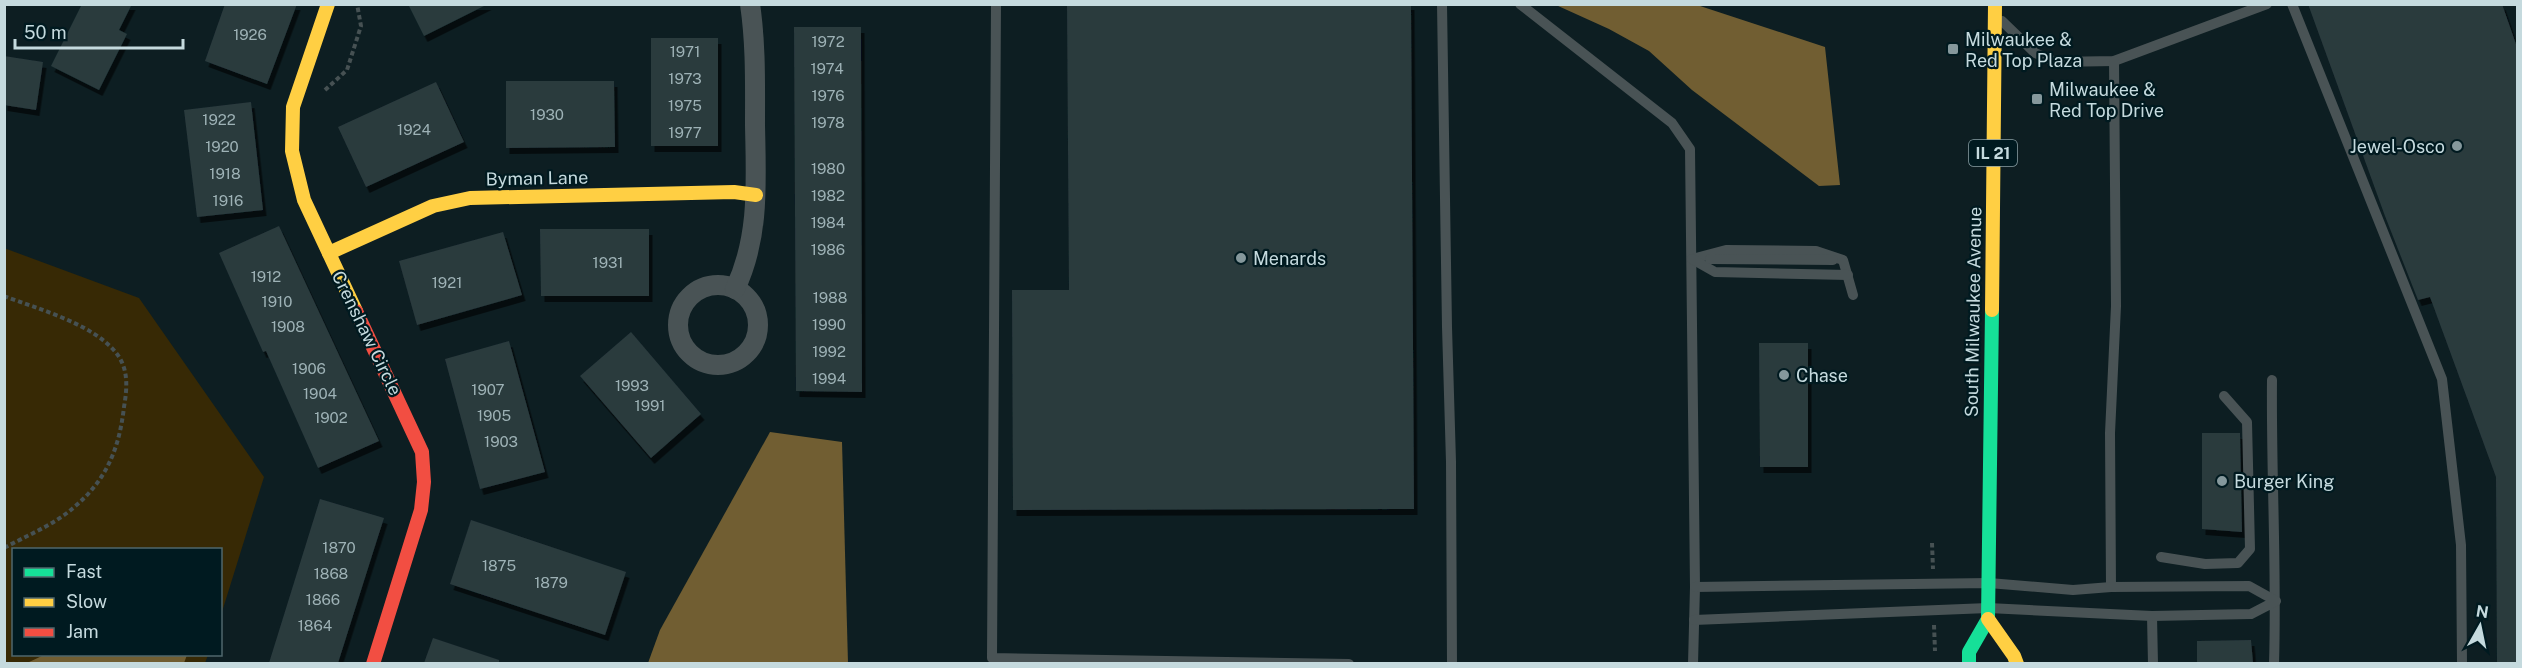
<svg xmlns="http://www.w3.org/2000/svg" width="2522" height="668" font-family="'Public Sans',sans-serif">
	<defs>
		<filter id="shadow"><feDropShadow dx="3.5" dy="6" stdDeviation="0" flood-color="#0009"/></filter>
	</defs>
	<rect width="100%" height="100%" fill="#0d1e22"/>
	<path fill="#372905" d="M4 248 139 298 264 477 221 615 220 550H14V654L208 655 205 663H5Z"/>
	<g fill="#715e32">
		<path d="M1556 5H1697L1825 47 1840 185 1819 186 1692 90 1649 51 1609 29Z"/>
		<path d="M770 432 842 442 848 663H648L660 630Z"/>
		<path d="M44 655V654L187 655 184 663H27Z"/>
	</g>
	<g fill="#2a3a3e" filter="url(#shadow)">
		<path d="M82 4H132L119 30 127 34 99 90 51 66Z"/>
		<path d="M225 4H297L267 84 205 61Z"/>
		<path d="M408 4H488L424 36Z"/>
		<path d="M1067 4H1411L1414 509 1013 510 1012 290H1069Z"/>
		<path d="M2308 4H2502L2517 47V663H2497L2496 477 2430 297 2418 300 2385 216Z"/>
		<path d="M794 27H861L862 392 796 391Z"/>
		<rect x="651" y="38" width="67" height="108"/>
		<path d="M4 56 43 62 36 110 4 105Z"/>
		<path d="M506 81H614L615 147 506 148Z"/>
		<path d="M436 82 464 142 366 187 338 127Z"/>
		<path d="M251 102 263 210 197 217 184 110Z"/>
		<path d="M279 226 379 441 318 468 266 351 263 352 219 253Z"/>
		<path d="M540 229H649V296H541Z"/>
		<path d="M503 232 522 295 417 325 399 261Z"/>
		<path d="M631 332 701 414 651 458 580 376Z"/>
		<path d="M509 341 545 472 480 489 445 359Z"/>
		<path d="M1759 343H1808V467H1760Z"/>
		<path d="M2202 433H2240L2242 532 2202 529Z"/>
		<path d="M320 499 384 518 375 546 338 663H269Z"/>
		<path d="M471 520 626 572 605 635 450 584Z"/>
		<path d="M433 638 499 660V663H424Z"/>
		<path d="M2251 640 2253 663H2197V641Z"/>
	</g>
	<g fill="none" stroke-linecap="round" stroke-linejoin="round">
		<g stroke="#465153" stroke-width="4" stroke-dasharray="4.5 3" stroke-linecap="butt">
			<path d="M325 90 347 70 361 26 357 4"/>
			<path d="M4 296C38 309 94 324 117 354 129 370 127 389 124 407 119 450 106 481 72 509 53 525 26 536 4 548"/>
			<path d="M1932 543 1933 569"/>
			<path d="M1934 625 1935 651"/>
		</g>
		<g stroke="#495355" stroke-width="10">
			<path d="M996 4 992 658 1349 664"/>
			<path d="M1442 4 1447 327 1451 462 1452 664"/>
			<path d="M1520 4 1672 123 1690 149 1695 587 1693 664"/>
			<path d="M2292 4 2442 379 2461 545 2462 664"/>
			<path d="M2002 21 2035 53 2056 62 2114 61 2267 4"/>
			<path d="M1692 259 1726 250 1816 251 1843 260 1853 295"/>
			<path d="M1692 259 1715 272 1848 275"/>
			<path d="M1710 259 1833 260"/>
			<path d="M2272 380C2271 475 2277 569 2274 664"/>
			<path d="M2161 557 2205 564 2238 563 2250 549 2247 422 2224 396"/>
			<path d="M2111 587 2110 433 2116 306 2114 61"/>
			<path d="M2152 616 2153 664"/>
			<path d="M1694 620 1988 608 2152 616 2251 614 2276 601 2249 586 2111 587 2073 590 1989 583 1695 587"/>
		</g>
		<g stroke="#495355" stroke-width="20">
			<circle cx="718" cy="325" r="40"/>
			<path d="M735 289C760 237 756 181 755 125 755 84 756 45 750 4"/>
		</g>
		<path stroke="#16e098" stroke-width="14" d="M1969 664V652L1988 619 1992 310"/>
		<g stroke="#ffcf43" stroke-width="14">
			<path d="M328 4 293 107 292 151 304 200 356 311"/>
			<path d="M329 253 433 206 470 198 734 192 756 195"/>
			<path d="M1992 310 1995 4"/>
			<path d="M1988 619 2014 656 2017 664"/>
		</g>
		<path stroke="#f24e42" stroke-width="14" d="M356 311 422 452 424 482 421 510 373 664"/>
	</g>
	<g fill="#85989c" stroke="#001a20" stroke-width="2">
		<rect x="1947" y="43" width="12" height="12" rx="3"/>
		<rect x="2031" y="93" width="12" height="12" rx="3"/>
		<circle cx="2457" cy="146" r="6"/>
		<circle cx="1241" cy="258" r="6"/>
		<circle cx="1784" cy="375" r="6"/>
		<circle cx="2222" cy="481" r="6"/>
	</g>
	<g text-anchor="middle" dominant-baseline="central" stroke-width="4.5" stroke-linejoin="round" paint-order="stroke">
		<g font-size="15" fill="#9eb2b6">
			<text x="250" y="34">1926</text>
			<text x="828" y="41">1972</text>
			<text x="685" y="51">1971</text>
			<text x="827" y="68">1974</text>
			<text x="685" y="78">1973</text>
			<text x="828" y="95">1976</text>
			<text x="685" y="105">1975</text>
			<text x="547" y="114">1930</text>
			<text x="219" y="119">1922</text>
			<text x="828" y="122">1978</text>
			<text x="414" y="129">1924</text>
			<text x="685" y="132">1977</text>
			<text x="222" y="146">1920</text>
			<text x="828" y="168">1980</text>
			<text x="225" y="173">1918</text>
			<text x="828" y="195">1982</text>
			<text x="228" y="200">1916</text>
			<text x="828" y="222">1984</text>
			<text x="828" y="249">1986</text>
			<text x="608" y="262">1931</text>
			<text x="266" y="276">1912</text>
			<text x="447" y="282">1921</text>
			<text x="830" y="297">1988</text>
			<text x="277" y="301">1910</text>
			<text x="829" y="324">1990</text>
			<text x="288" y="326">1908</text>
			<text x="829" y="351">1992</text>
			<text x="309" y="368">1906</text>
			<text x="829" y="378">1994</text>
			<text x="632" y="385">1993</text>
			<text x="488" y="389">1907</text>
			<text x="320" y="393">1904</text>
			<text x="650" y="405">1991</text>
			<text x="494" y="415">1905</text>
			<text x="331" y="417">1902</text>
			<text x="501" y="441">1903</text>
			<text x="339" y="547">1870</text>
			<text x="499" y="565">1875</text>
			<text x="331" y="573">1868</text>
			<text x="551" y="582">1879</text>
			<text x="323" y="599">1866</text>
			<text x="315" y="625">1864</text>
		</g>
		<rect fill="#001a20" stroke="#8aa0a5" stroke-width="1.5" x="1969" y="140" width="48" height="26" rx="4.5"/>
		<g font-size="16" font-weight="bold" fill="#c5dade">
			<text x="1993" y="153">IL 21</text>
		</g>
		<g font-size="18" fill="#c5dade" stroke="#001a20" text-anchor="start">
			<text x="1965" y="39">Milwaukee &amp;<tspan x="1965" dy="21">Red Top Plaza</tspan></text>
			<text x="2049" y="89">Milwaukee &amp;<tspan x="2049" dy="21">Red Top Drive</tspan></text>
			<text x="2445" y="146" text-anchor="end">Jewel-Osco</text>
			<text x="1253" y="258">Menards</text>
			<text x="1796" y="375">Chase</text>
			<text x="2234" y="481">Burger King</text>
		</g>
		<g font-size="18" fill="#c5dade" stroke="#001a20">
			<text transform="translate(537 178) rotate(-1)">Byman Lane</text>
			<text transform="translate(1973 312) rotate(-89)">South Milwaukee Avenue</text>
			<text transform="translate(367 333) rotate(64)">Crenshaw Circle</text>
		</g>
	</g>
	<rect width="2522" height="668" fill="none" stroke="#c5dade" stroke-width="12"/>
	<rect x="12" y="548" width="210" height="108" fill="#001a20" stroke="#4f676c" stroke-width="1.5"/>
	<rect x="24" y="568" width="30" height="9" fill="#16e098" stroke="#4f676c" stroke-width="1.5"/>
	<text x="66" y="578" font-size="18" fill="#c5dade">Fast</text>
	<rect x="24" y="598" width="30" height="9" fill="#ffcf43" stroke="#4f676c" stroke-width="1.5"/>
	<text x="66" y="608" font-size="18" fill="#c5dade">Slow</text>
	<rect x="24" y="628" width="30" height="9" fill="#f24e42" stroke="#4f676c" stroke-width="1.5"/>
	<text x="66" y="638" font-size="18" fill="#c5dade">Jam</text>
	<g transform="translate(2480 626) rotate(9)" stroke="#001a20" stroke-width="4.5" paint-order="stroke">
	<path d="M0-4.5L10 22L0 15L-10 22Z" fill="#c5dade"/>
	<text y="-9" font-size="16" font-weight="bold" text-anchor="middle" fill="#c5dade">N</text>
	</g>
	<path d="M15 39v9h168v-9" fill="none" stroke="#c5dade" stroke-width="3"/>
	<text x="24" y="39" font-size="18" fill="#c5dade" stroke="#001a20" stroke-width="4.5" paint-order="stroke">50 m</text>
</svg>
